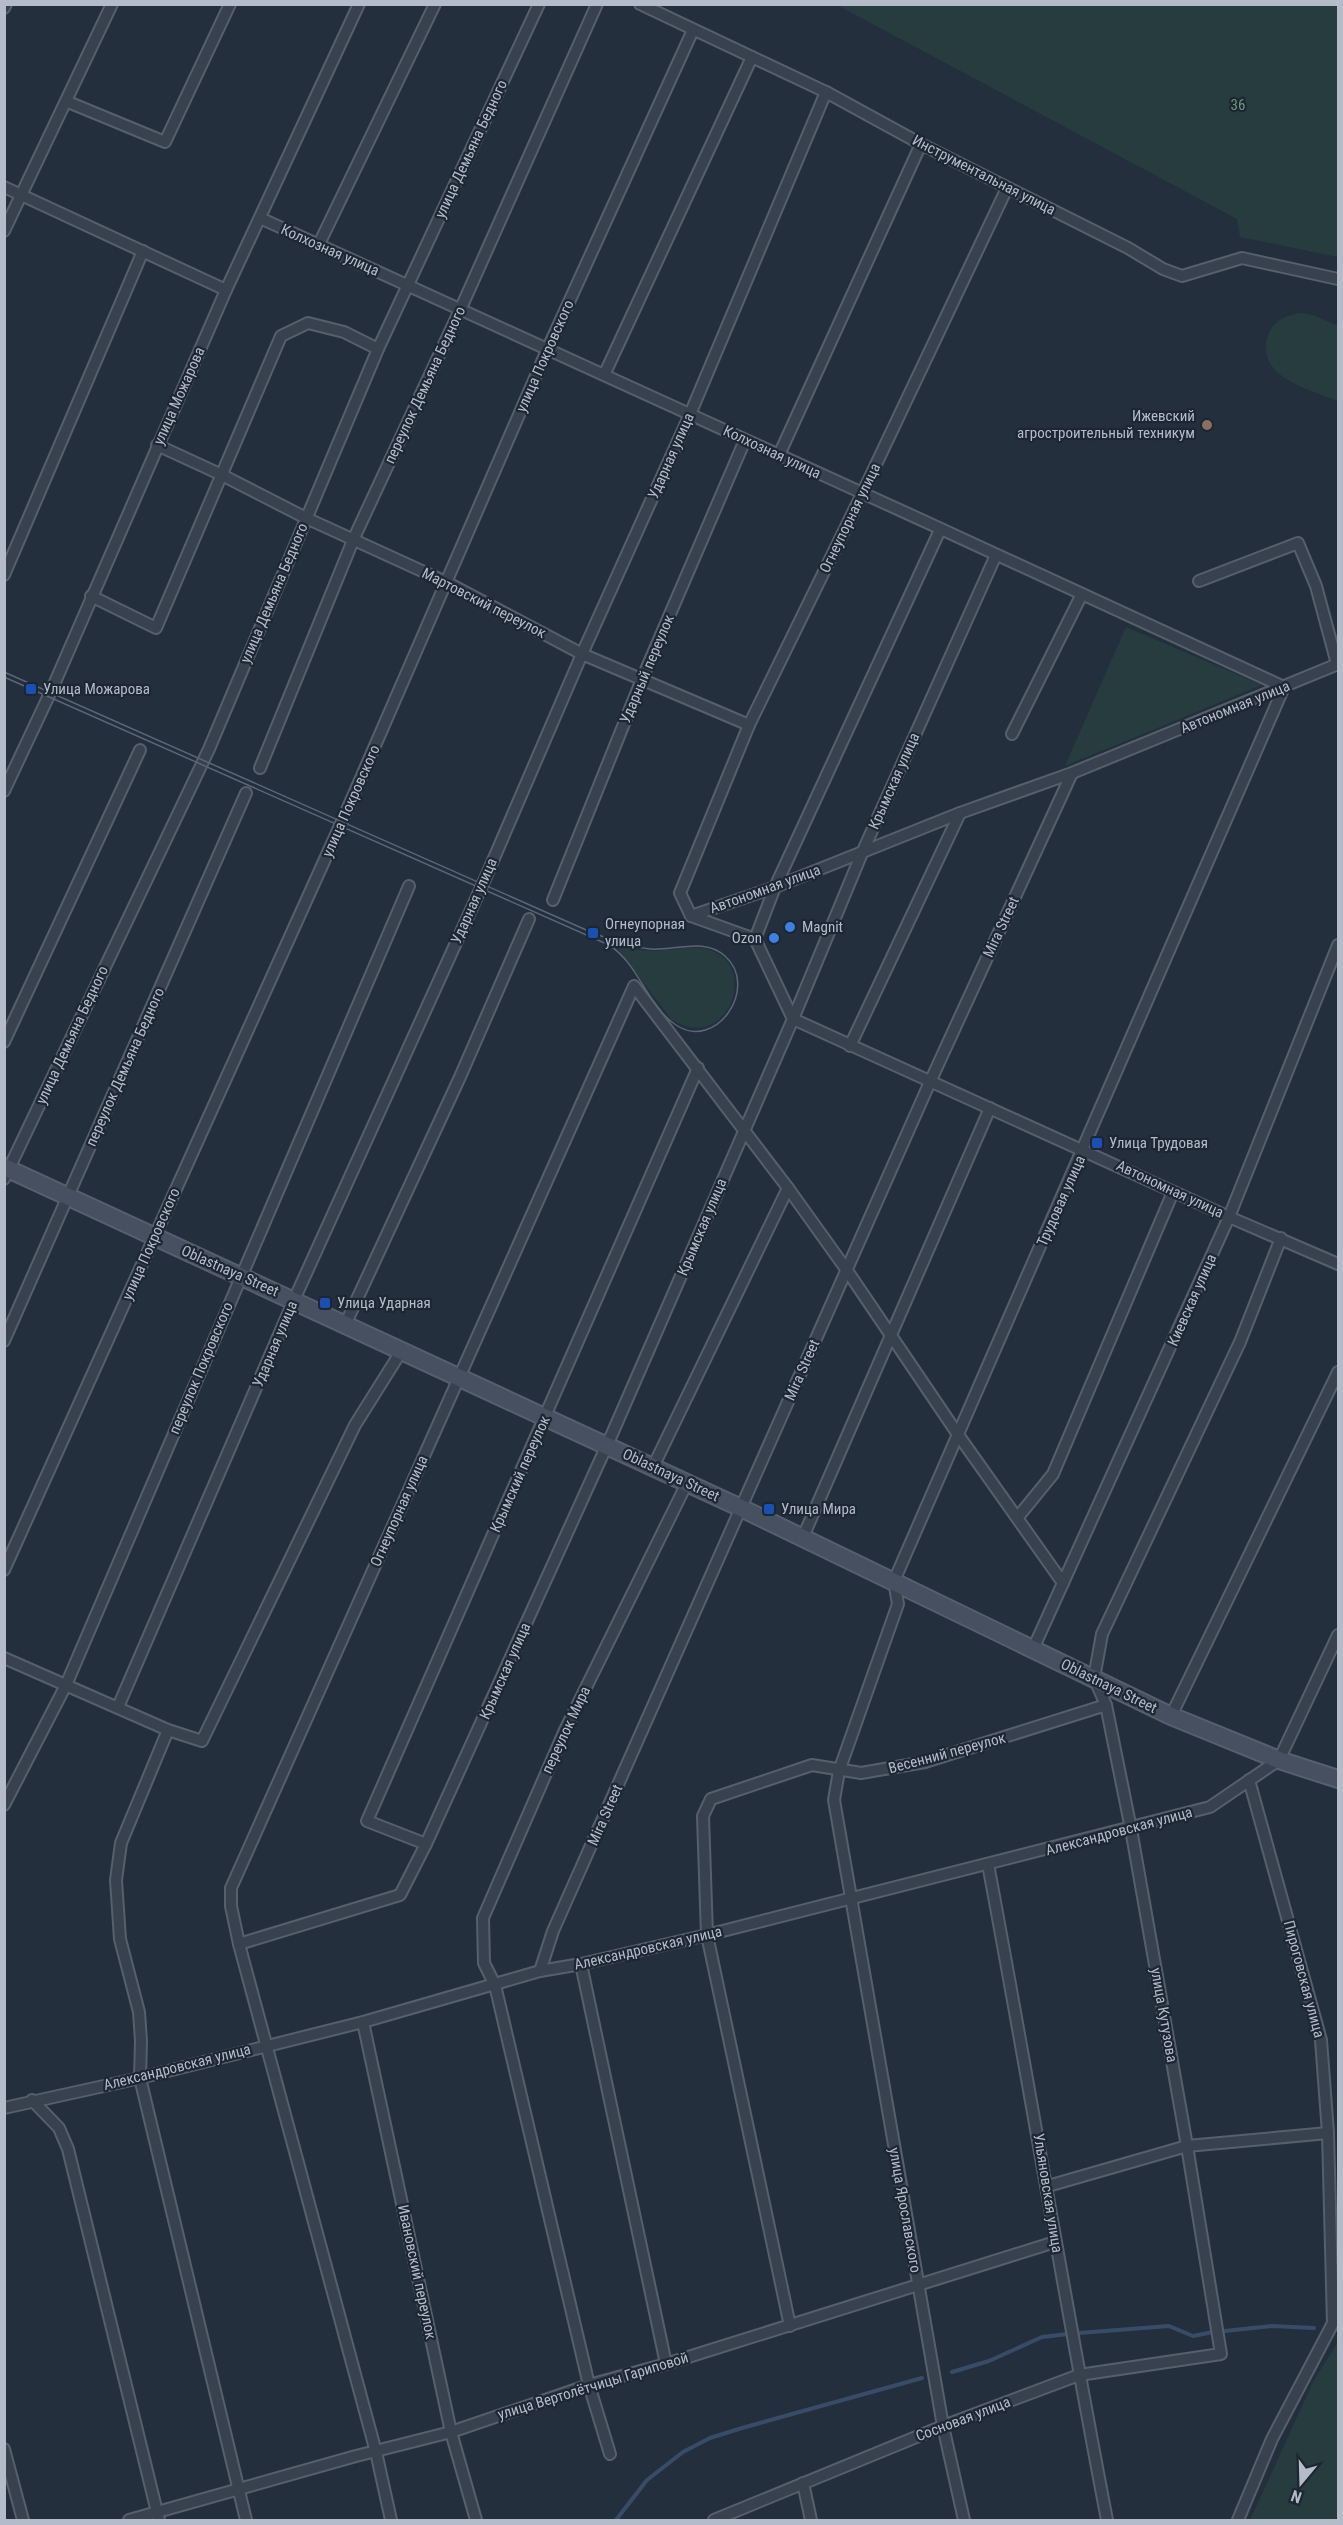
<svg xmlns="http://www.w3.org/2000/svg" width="1343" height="2525" font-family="'Roboto Condensed',sans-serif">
	<rect width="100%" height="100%" fill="#242f3e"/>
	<g fill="#263c3f">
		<path d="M837 5H1338V257L1240 237 1237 219Z"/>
		<path d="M1300 313 1313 315 1338 326V401C1311 390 1254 377 1268 336 1272 321 1286 316 1300 313Z"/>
		<path d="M1126 627 1262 685 1065 766Z"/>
		<path d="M615 945C627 947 640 951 652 951 674 951 696 942 717 953 757 974 724 1054 671 1019Z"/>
		<path d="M1338 2342V2520H1250L1314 2380Z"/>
	</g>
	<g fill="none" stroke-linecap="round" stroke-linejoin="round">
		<g stroke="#394c67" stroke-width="4">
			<path d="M1225 2331 1272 2326 1314 2328"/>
			<path d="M1079 2333 1169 2326 1193 2336 1213 2332"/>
			<path d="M952 2372 989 2361 1042 2337 1068 2334"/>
			<path d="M616 2520 647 2480 683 2452 710 2438 742 2428 922 2378"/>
		</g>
		<g stroke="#565f6c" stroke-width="14">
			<g id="minor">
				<path d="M640 4 826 92 921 144 1128 248 1163 269 1182 276 1242 258 1338 279"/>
				<path d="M4 8 6 4"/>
				<path d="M68 102 165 142 230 4"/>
				<path d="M4 187 226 290"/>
				<path d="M260 218C602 372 943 530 1284 687"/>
				<path d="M4 231 112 4"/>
				<path d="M319 244 435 4"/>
				<path d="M605 373 752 57"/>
				<path d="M157 445 222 475 306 518 446 582 582 654 749 725"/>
				<path d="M779 455 921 144"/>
				<path d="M4 575 143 251"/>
				<path d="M1199 581 1298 543 1316 586 1337 664"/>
				<path d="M91 596 156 628 281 336 308 323 344 332 378 349"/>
				<path d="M1012 734 1082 594"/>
				<path d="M260 768 354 538 461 308 597 4"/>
				<path d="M4 791 52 689 226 290 359 4"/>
				<path d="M553 900 642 679 745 440"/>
				<path d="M691 916 680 893 749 725 862 494 1007 188"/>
				<path d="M691 916 755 939 793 1019 1229 1217 1338 1264"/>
				<path d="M691 916 775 887 960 813 1072 773 1338 664"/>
				<path d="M755 939 775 887 940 530"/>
				<path d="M4 1042 140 750"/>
				<path d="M850 1046 960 813"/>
				<path d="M4 1179 209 749 378 349 539 4"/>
				<path d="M345 1325 460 1077 529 919"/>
				<path d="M4 1341 246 793"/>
				<path d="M653 1467 788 1188"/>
				<path d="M1018 1517 1053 1474 1173 1192"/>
				<path d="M803 1537 990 1108"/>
				<path d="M4 1570 344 817 548 348 693 30"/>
				<path d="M1033 1649 1229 1217 1338 945"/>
				<path d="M4 1658 168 1730 202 1741 355 1425 402 1350"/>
				<path d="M118 1707 294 1300 485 879 582 654 691 412 826 92"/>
				<path d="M1171 1716 1338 1372"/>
				<path d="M168 1730 121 1843 116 1880 120 1939 139 2012 141 2041 140 2078 246 2520"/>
				<path d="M4 1805 66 1685 409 886"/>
				<path d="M426 1844 367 1821 698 1068"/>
				<path d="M988 1864C1029 2083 1065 2302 1107 2520"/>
				<path d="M239 1944 400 1895 426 1844 612 1434 793 1019 862 853 996 555"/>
				<path d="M581 1964 666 2364"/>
				<path d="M540 1971 553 1931 930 1082 1072 773"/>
				<path d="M363 2022 451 2432 476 2520"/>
				<path d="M32 2100 59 2128 68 2149 159 2520"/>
				<path d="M4 2108 140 2078 363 2022 540 1971 581 1964 707 1935 1210 1807 1279 1760 1338 1635"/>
				<path d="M1048 2186 1187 2146 1328 2133"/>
				<path d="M790 2326 707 1935 703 1816 711 1799 812 1765 861 1773 925 1762 1106 1705"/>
				<path d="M4 2449 23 2520"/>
				<path d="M610 2454 589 2385 495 1985 484 1963 483 1918 565 1730 687 1483"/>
				<path d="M803 2483 811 2520"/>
				<path d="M129 2520 356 2456 451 2432 589 2385 666 2364 1055 2242"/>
				<path d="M391 2520 376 2452 239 1944 231 1906V1888L634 986 788 1188 846 1269 959 1436 1063 1583"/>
				<path d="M714 2520 943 2426 1079 2375 1221 2354 1187 2146 1131 1829 1106 1705 1094 1678 1102 1634 1240 1342 1281 1238"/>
				<path d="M964 2520 943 2426 834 1800 839 1771 898 1604 894 1581 1284 687"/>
				<path d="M1238 2520 1272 2439 1333 2323 1328 2133 1321 2040 1249 1780"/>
			</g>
		</g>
		<g stroke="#565f6c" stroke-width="20">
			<path id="secondary" d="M4 1167 741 1508 1171 1716 1279 1760 1338 1779"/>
		</g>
		<use href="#minor" stroke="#38414e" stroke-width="10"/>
		<use href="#secondary" stroke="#465061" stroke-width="16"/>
		<path stroke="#5a6575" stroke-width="1.5" d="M4 672 593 933C612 940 630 947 650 949 675 951 704 937 725 956 760 987 716 1052 676 1025 647 1006 639 964 609 945L4 677"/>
	</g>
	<circle fill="#8d6e63" stroke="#1d2633" stroke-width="2" cx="1207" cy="425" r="6"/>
	<g fill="#1a4fb4" stroke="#1d2633" stroke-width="2">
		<rect x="25" y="683" width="12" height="12" rx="3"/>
		<rect x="587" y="927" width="12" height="12" rx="3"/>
		<rect x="1091" y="1137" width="12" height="12" rx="3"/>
		<rect x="319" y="1297" width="12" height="12" rx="3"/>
		<rect x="763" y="1503" width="12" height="12" rx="3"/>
	</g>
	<g fill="#3f7fe0" stroke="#1d2633" stroke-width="2">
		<circle cx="790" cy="927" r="6"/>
		<circle cx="774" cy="938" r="6"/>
	</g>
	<g text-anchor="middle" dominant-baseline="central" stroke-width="4.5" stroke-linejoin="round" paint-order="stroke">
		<g font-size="15" fill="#6b9a76" stroke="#1d2633">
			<text x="1238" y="105">36</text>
		</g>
		<g font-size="15" fill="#b4bcc9" stroke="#1d2633">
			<text transform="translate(471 149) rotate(-65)">улица Демьяна Бедного</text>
			<text transform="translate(984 175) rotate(27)">Инструментальная улица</text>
			<text transform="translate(330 250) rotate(24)">Колхозная улица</text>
			<text transform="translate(545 356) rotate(-66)">улица Покровского</text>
			<text transform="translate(425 385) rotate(-65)">переулок Демьяна Бедного</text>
			<text transform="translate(179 396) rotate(-66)">улица Можарова</text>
			<text transform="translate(772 452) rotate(25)">Колхозная улица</text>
			<text transform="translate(671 456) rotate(-66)">Ударная улица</text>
			<text transform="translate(850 518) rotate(-64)">Огнеупорная улица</text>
			<text transform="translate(274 593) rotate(-67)">улица Демьяна Бедного</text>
			<text transform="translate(484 603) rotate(27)">Мартовский переулок</text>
			<text transform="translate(647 669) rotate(-67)">Ударный переулок</text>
			<text transform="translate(1235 707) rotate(-22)">Автономная улица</text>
			<text transform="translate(894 781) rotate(-66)">Крымская улица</text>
			<text transform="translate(351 801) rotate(-66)">улица Покровского</text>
			<text transform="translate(765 889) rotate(-20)">Автономная улица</text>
			<text transform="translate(474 901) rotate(-66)">Ударная улица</text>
			<text transform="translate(1001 927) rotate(-65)">Mira Street</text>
			<text transform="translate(72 1035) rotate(-65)">улица Демьяна Бедного</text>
			<text transform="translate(125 1067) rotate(-66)">переулок Демьяна Бедного</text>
			<text transform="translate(1170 1189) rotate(25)">Автономная улица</text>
			<text transform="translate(1061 1201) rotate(-66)">Трудовая улица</text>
			<text transform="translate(702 1227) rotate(-67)">Крымская улица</text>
			<text transform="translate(151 1244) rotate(-66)">улица Покровского</text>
			<text transform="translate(230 1271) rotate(24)">Oblastnaya Street</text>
			<text transform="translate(1192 1300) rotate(-66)">Киевская улица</text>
			<text transform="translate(275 1344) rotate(-67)">Ударная улица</text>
			<text transform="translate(201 1368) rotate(-67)">переулок Покровского</text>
			<text transform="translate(802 1370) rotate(-66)">Mira Street</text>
			<text transform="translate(520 1474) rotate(-66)">Крымский переулок</text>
			<text transform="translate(671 1475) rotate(25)">Oblastnaya Street</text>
			<text transform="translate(399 1511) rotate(-66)">Огнеупорная улица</text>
			<text transform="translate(505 1671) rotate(-66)">Крымская улица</text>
			<text transform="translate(1109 1686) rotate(26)">Oblastnaya Street</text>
			<text transform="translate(566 1730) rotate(-65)">переулок Мира</text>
			<text transform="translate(947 1753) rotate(-15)">Весенний переулок</text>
			<text transform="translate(605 1815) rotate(-66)">Mira Street</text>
			<text transform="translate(1119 1831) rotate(-15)">Александровская улица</text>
			<text transform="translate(648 1948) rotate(-13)">Александровская улица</text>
			<text transform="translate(1304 1979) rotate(75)">Пироговская улица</text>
			<text transform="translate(1164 2015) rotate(80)">улица Кутузова</text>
			<text transform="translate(177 2067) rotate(-14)">Александровская улица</text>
			<text transform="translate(1048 2193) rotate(81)">Ульяновская улица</text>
			<text transform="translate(905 2210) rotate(80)">улица Ярославского</text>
			<text transform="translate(417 2272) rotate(78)">Ивановский переулок</text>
			<text transform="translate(593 2386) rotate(-17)">улица Вертолётчицы Гариповой</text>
			<text transform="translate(963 2419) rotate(-21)">Сосновая улица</text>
		</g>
		<g font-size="15" fill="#b4bcc9" stroke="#1d2633" text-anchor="start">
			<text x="1195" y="416" text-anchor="end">Ижевский<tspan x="1195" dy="17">агростроительный техникум</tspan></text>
			<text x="43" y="689">Улица Можарова</text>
			<text x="605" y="924">Огнеупорная<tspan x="605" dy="17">улица</tspan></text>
			<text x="802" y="927">Magnit</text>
			<text x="762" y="938" text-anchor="end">Ozon</text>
			<text x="1109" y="1143">Улица Трудовая</text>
			<text x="337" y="1303">Улица Ударная</text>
			<text x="781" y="1509">Улица Мира</text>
		</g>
	</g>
	<rect width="1343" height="2525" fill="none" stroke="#b4bcc9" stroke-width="12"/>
	<g transform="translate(1301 2483) rotate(199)" stroke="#1d2633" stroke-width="4.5" paint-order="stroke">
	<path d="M0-4.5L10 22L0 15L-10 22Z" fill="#b4bcc9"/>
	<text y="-9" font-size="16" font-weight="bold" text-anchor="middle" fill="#b4bcc9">N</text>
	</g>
</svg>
